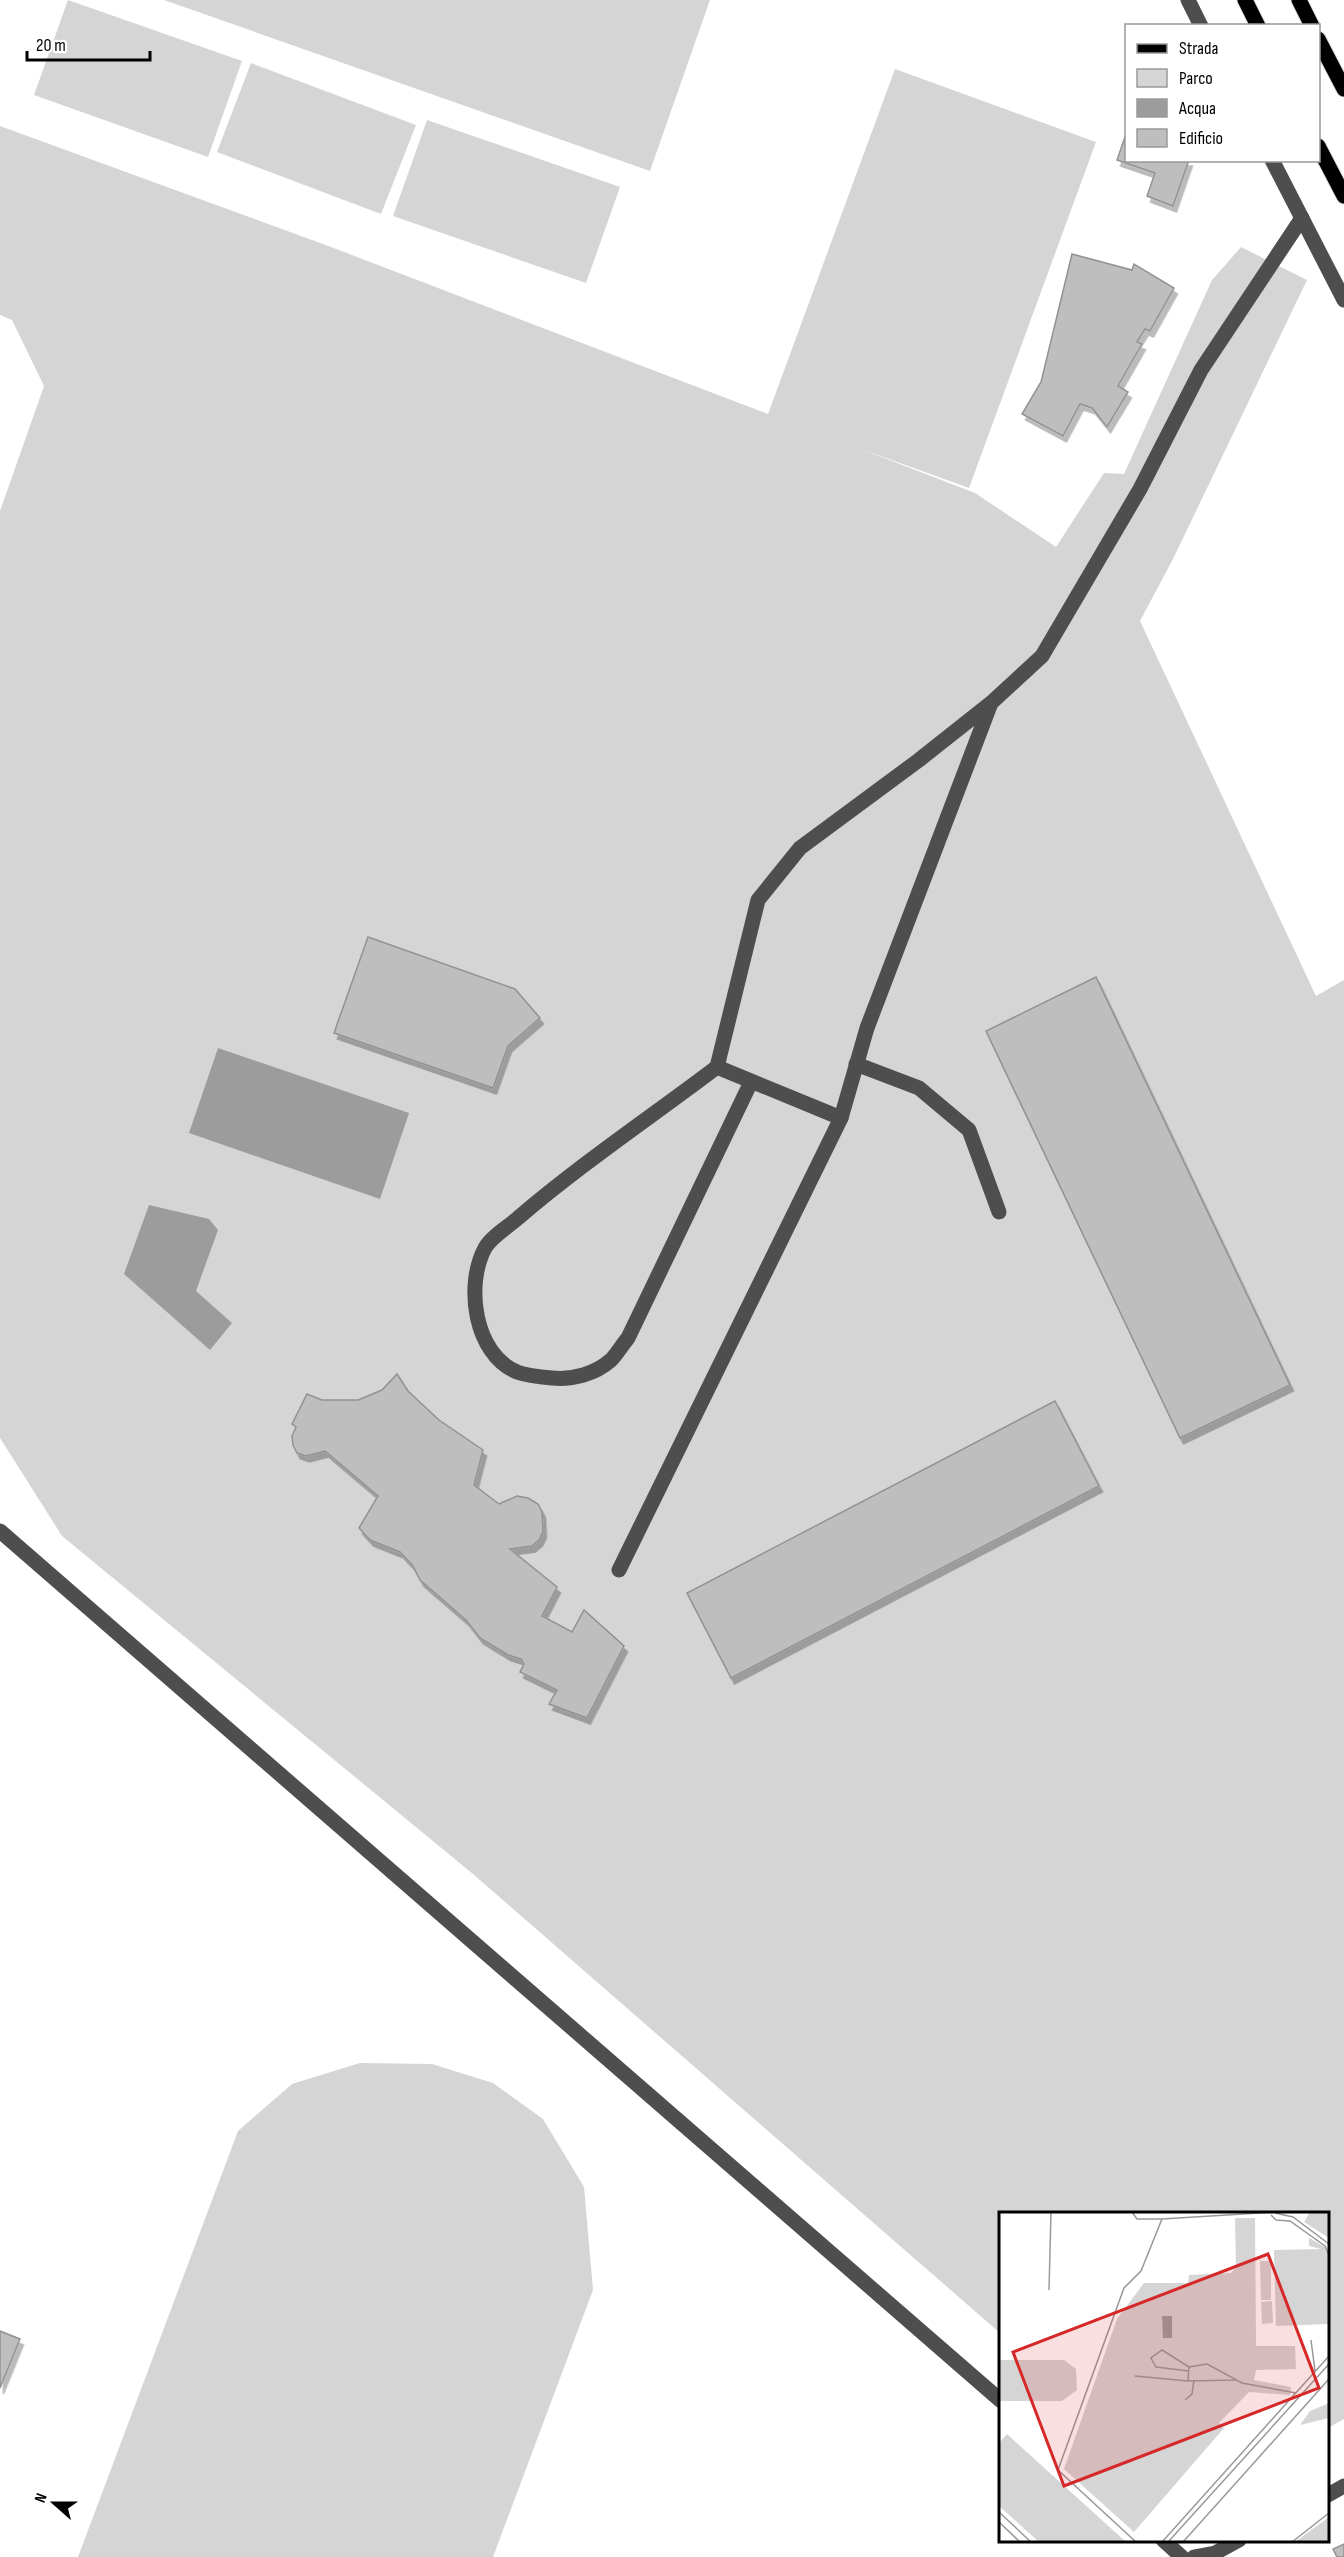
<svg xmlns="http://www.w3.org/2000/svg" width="1344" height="2557" font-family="'Sofia Sans Condensed',sans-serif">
	<defs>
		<filter id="shadow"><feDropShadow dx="3.5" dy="6" stdDeviation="0" flood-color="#0004"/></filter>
	</defs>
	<rect width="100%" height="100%" fill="#fff"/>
	<g fill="#d5d5d5">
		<path d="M68 0 242 61 208 157 34 95Z"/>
		<path d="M164 0H710L650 171Z"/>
		<path d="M251 63 416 125 381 214 217 152Z"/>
		<path d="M895 69 1096 142 969 488 861 449 975 493 1056 547 1104 473 1124 474 1212 280 1241 247 1307 280 1173 559 1140 621 1316 996 1344 980V2419L1328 2428V2214H1000V2333L473 1874 62 1536 0 1438V511L44 386 12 320 0 315V126L331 247 768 414Z"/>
		<path d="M427 120 620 187 586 283 393 216Z"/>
		<path d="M360 2063 432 2064 493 2083 543 2119 584 2187 593 2290 493 2557H78L238 2131 292 2084Z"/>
	</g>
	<g fill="#9c9c9c">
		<path d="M218 1048 409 1113 380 1199 189 1133Z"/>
		<path d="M149 1205 209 1219 218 1230 196 1291 232 1323 210 1350 124 1274Z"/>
	</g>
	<g fill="#bebebe" stroke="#929292" stroke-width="1.5" filter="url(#shadow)">
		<path d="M1126 134V160H1189L1173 206 1147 196 1155 173 1117 160Z"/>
		<path d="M1072 254 1132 270 1134 264 1174 288 1150 331 1145 329 1137 342 1142 344 1118 386 1128 392 1107 427 1092 408 1080 404 1063 436 1022 414 1041 382Z"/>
		<path d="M368 937 515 989 540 1018 508 1046 493 1088 334 1033Z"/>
		<path d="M1096 977 1290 1385 1180 1438 986 1031Z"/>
		<path d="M397 1374 408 1391 439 1420 483 1450 474 1485 499 1504 517 1496 528 1498 538 1504 542 1512 543 1532 539 1540 532 1546 510 1549 557 1587 542 1616 572 1632 584 1610 624 1646 587 1718 549 1704 557 1690 520 1672 524 1664 521 1659 508 1655 480 1638 466 1620 420 1580 413 1566 400 1552 370 1540 359 1528 378 1496 325 1451 306 1456 297 1453 293 1445 292 1436 296 1427 292 1424 307 1394 322 1400H358L382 1390Z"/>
		<path d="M1055 1401 1099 1486 731 1678 687 1593Z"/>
		<path d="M0 2331 20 2339 0 2388Z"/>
		<path d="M1344 2544V2557H1337L1333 2549Z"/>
	</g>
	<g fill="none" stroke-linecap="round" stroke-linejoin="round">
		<g stroke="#dbdbdb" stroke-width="17">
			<g id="major">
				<path d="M1245 0 1258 26"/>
				<path d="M1299 0 1312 26"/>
				<path d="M1318 39 1344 89"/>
				<path d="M1318 146 1344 196"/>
			</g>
		</g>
		<g stroke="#4e4e4e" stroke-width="15">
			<path d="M1188 0 1201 26"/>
			<path d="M1272 160 1344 300"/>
			<path d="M991 703 867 1028 841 1118 717 1067 758 900 800 848 919 760 991 703 1042 656 1140 489 1201 370 1302 218"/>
			<path d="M856 1064 919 1088 969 1130 999 1212"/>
			<path d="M717 1067C651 1117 581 1164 518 1218 508 1227 491 1237 485 1248 465 1285 474 1354 517 1372 528 1376 540 1377 552 1378 573 1380 595 1374 611 1360 617 1354 622 1345 628 1338L751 1082"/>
			<path d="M0 1531 1000 2400"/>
			<path d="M619 1570 841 1118"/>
			<path d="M1328 2495 1344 2486"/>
			<path d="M1163 2540 1182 2557"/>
			<path d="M1194 2557 1215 2553 1239 2540"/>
		</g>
		<use href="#major" stroke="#000" stroke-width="15"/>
	</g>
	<g transform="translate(999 2212)">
		<rect width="330" height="330" fill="#fff"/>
		<path d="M311 0H330V26L305 10ZM236 6H256L257 134H296L297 157 257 158 255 168 292 175 291 183 250 180 220 211 225 216 135 320 65 257 118 107 145 71H189L190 63 232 61 237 55ZM310 26 326 35 329 40 330 112 277 114 275 38 322 37 310 34ZM261 49H272V88H262ZM273 89 274 111 263 112 262 90ZM0 148H65L77 157 78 178 63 189H0ZM330 191V206L301 213 311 199ZM8 222 127 330H40L0 294V231ZM330 305V330H296Z" fill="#d5d5d5"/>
		<path d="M163 104H173V126H164Z" fill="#9c9c9c"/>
		<path fill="none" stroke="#999" stroke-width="1.5" d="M133 0 138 7H163M276 1 294 5 330 32M272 3 277 8 291 9 326 34 330 43M50 78 52 0M312 128 316 159M190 159 157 155 152 146 163 138 190 155M136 164 189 169M237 168 189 169 190 155 208 152 243 171 297 181M186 188 193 182 195 168M0 300 32 330M0 310 21 330M137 330 59 258 125 76 142 59 163 7 276 0M163 330 330 144M169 330 330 152M184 330 330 167M293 330 330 301"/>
		<path fill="#d62828" fill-opacity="0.15" stroke="#d62828" stroke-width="3" d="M269 42 320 176 65 274 14 140Z"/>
		<rect width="330" height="330" fill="none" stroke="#000" stroke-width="3"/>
	</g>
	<rect x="1125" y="24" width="195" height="138" fill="#ffffff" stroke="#999999" stroke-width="1.5"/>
	<rect x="1137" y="44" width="30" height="9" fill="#000000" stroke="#999999" stroke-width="1.5"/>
	<text x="1179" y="54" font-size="18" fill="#000000">Strada</text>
	<rect x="1137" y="69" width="30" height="18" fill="#d5d5d5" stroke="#999999" stroke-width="1.5"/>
	<text x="1179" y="84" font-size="18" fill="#000000">Parco</text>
	<rect x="1137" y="99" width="30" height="18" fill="#9c9c9c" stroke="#999999" stroke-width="1.5"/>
	<text x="1179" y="114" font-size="18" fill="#000000">Acqua</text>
	<rect x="1137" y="129" width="30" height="18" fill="#bebebe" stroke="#999999" stroke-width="1.5"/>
	<text x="1179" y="144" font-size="18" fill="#000000">Edificio</text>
	<g transform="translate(54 2503) rotate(291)" stroke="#ffffff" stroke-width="4.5" paint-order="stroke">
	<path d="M0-4.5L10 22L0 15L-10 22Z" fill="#000000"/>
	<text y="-9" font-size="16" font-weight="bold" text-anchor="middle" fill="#000000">N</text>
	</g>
	<path d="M27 51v9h123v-9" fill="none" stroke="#000000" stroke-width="3"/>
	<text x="36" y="51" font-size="18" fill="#000000" stroke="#ffffff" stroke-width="4.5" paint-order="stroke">20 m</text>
</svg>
